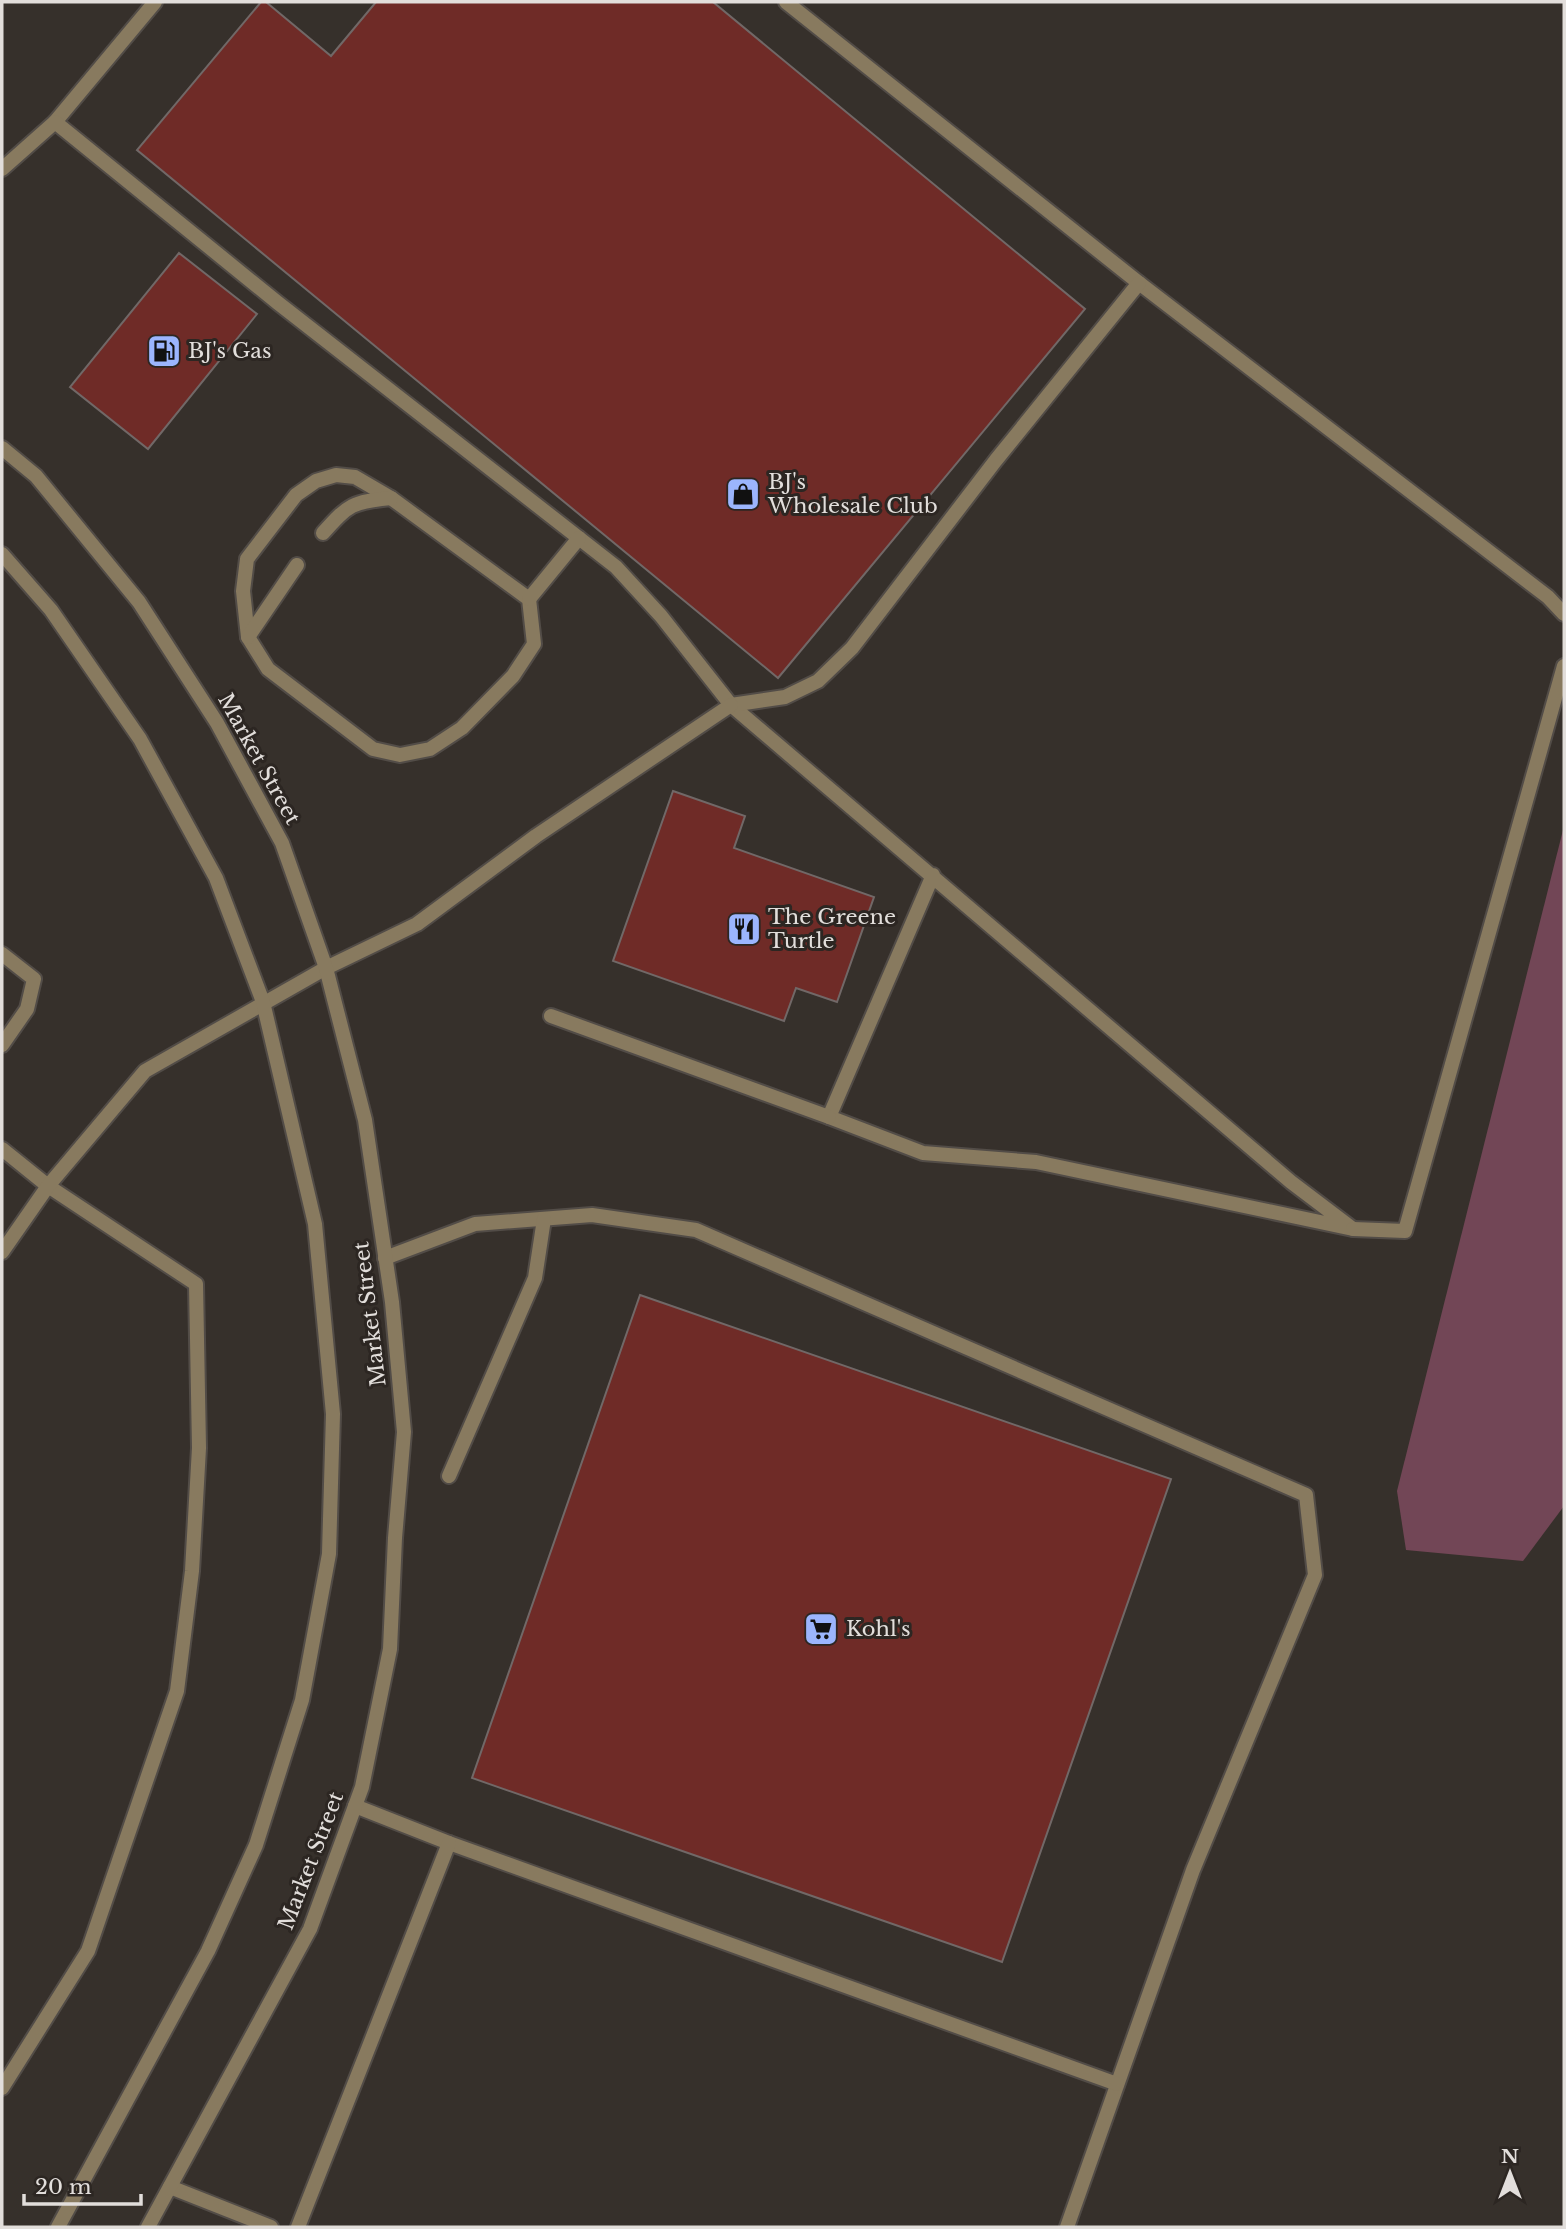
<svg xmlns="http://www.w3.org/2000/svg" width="1566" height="2229" font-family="'Libre Baskerville',serif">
	<rect width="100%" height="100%" fill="#36302b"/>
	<path fill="#724656" d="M1564 826V1506L1523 1561 1406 1550 1397 1491Z"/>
	<g fill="#6f2b27" stroke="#716867" stroke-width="2">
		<path d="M261 2H266L331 56 376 2H713L1085 309 778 678 137 150Z"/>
		<path d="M179 253 257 314 148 449 70 387Z"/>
		<path d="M673 791 745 816 734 848 874 897 837 1002 796 988 784 1021 613 961Z"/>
		<path d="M640 1295 1171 1479 1002 1962 472 1778Z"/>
	</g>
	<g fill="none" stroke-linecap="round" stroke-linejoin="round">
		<g stroke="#524c47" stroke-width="18">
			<g id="service">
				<path d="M786 2 1139 283 1548 597 1564 614"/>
				<path d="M55 122 155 2"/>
				<path d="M2 169 55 122 278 303 616 567 661 616 731 705 1291 1182 1353 1229 1036 1162 923 1153 829 1117 933 875"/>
				<path d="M336 475 355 477 391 498 529 599 534 644 513 676 462 728 430 749 400 755 373 749 268 669 248 637 243 591 247 559 296 495 316 481Z"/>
				<path d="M323 533C349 504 352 502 391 498"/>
				<path d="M529 599 579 538"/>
				<path d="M248 637 297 565"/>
				<path d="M731 705 785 697 818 681 852 648 996 460 1139 283"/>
				<path d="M2 954 34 979 27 1009 2 1045"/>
				<path d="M551 1016 829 1117"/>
				<path d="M2 1149 48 1186 196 1284 199 1448 192 1571 177 1691 88 1951 2 2088"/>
				<path d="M1353 1229 1405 1231 1564 666"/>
				<path d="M385 1258 475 1224 592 1215 696 1230 1306 1495 1315 1575 1193 1870 1067 2227"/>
				<path d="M449 1476 535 1278 544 1219"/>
				<path d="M355 1806 449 1843 1117 2084"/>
				<path d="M170 2187 271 2227"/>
				<path d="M298 2227 449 1843"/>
			</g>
		</g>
		<g stroke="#524c47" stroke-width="18">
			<path id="minor" d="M2 1252 48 1186 145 1071 326 968 417 924 536 836 731 705"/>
		</g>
		<g stroke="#524c47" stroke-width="18">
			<g id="tertiary">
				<path d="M2 448 36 476 139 602 217 723 282 843 326 968 365 1120 392 1302 404 1432 395 1538 390 1649 362 1787 310 1929 148 2227"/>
				<path d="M2 554 51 610 140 739 216 878 263 1002 315 1224 333 1414 329 1554 302 1700 256 1845 208 1951 58 2227"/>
			</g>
		</g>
		<use href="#service" stroke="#887a5f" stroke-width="14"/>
		<use href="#minor" stroke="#887a5f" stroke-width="14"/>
		<use href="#tertiary" stroke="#887a5f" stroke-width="14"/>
	</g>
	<defs>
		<g id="fuel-square" transform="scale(1.75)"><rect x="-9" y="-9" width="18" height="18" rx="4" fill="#9bb5fd" stroke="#2c2622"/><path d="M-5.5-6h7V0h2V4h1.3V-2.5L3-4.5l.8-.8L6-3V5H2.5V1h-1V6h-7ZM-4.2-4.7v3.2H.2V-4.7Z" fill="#111"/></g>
		<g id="shop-square" transform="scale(1.75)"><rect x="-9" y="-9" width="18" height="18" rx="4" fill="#9bb5fd" stroke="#2c2622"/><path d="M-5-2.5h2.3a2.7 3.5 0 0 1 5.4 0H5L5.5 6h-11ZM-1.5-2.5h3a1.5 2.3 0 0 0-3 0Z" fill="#111"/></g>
		<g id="restaurant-square" transform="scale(1.75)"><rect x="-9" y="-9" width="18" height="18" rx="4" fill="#9bb5fd" stroke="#2c2622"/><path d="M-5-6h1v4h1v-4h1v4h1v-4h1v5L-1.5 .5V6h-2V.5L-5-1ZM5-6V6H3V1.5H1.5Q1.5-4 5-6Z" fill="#111"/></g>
		<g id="supermarket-square" transform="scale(1.75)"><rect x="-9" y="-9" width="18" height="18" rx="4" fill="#9bb5fd" stroke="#2c2622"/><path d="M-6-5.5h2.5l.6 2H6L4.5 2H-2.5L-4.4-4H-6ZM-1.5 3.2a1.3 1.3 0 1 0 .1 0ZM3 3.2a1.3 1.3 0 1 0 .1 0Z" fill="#111"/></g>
	</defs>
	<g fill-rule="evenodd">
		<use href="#fuel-square" x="164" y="351"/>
		<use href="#shop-square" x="743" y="494"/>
		<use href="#restaurant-square" x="744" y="929"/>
		<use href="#supermarket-square" x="821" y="1629"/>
	</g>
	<g text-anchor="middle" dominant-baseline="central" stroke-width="6" stroke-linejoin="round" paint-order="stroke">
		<g font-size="21" fill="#e2dedb" stroke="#2c2622" text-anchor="start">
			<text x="188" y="351">BJ's Gas</text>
			<text x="768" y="482">BJ's<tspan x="768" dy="24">Wholesale Club</tspan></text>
			<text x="768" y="917">The Greene<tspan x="768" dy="24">Turtle</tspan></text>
			<text x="846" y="1629">Kohl's</text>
		</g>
		<g font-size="21" fill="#e2dedb" stroke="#2c2622">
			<text transform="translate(259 759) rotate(61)">Market Street</text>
			<text transform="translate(370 1314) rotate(-97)">Market Street</text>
			<text transform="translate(311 1861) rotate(-69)">Market Street</text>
		</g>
	</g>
	<rect width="1566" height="2229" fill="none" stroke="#e2dedb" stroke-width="7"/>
	<g transform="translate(1510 2173)" stroke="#2c2622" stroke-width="5" paint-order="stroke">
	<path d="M0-5L12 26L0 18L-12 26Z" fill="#e2dedb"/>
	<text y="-10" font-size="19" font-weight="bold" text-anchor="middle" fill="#e2dedb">N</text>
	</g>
	<path d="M24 2194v10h117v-10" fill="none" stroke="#e2dedb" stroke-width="3.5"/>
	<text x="35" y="2194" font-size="21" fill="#e2dedb" stroke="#2c2622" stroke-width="5" paint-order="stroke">20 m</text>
</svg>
